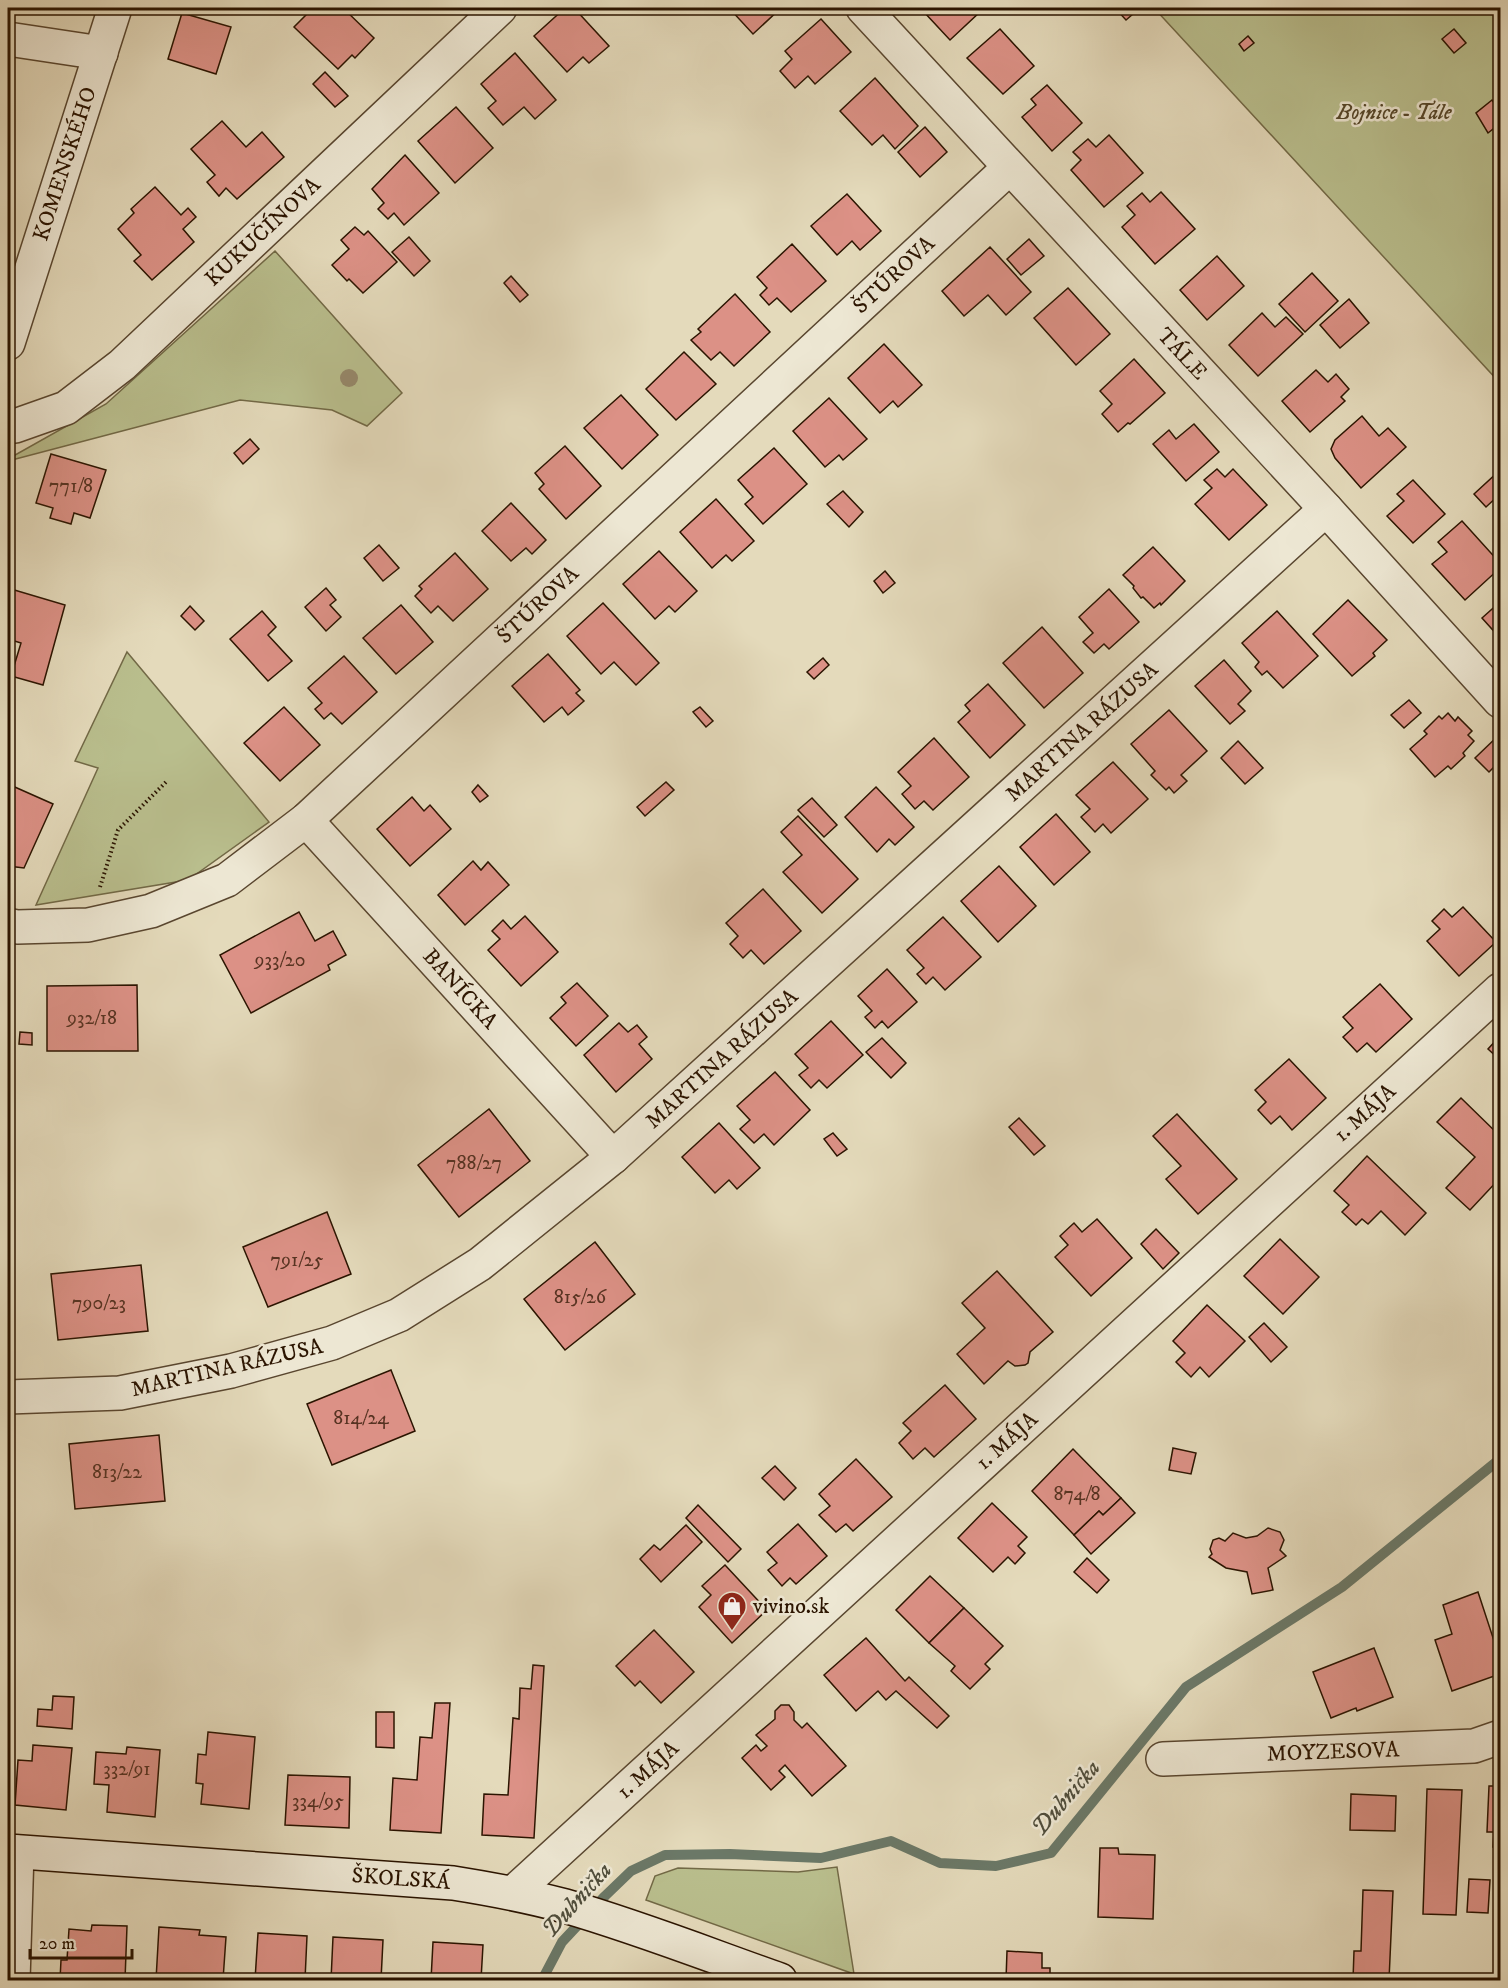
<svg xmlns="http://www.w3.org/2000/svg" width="1508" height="1988" font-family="'IM FELL DW Pica',serif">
	<rect width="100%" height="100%" fill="#e4dabb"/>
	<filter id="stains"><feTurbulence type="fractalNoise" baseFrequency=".00333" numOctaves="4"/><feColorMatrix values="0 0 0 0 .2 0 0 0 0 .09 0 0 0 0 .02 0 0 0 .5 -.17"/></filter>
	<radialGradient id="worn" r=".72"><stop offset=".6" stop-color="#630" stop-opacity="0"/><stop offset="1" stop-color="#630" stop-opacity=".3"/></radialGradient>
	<g fill="#b9be8d" stroke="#726946" stroke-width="1.5">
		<path d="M1154 8H1500V383Z"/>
		<path d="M275 251 402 393 367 426 332 410 240 400 8 461V459L106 404Z"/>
		<path d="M127 652 269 822 188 880 36 905 98 768 75 761Z"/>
		<path d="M837 1867 854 1974 646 1900 655 1876 678 1868 798 1872Z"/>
	</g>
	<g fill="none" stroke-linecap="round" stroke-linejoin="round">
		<path stroke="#6b7867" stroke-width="10" d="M542 1980 562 1942 605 1896 631 1871 665 1855 730 1854 821 1858 891 1841 940 1863 996 1866 1051 1853 1186 1687 1342 1587 1500 1459"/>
	</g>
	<g fill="#dc9186" stroke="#2b1400" stroke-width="1.5">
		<path d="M313 8H343L374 38 355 58 352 55 338 69 294 27Z"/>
		<path d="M565 8H574L609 46 589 63 583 57 567 72 534 36Z"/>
		<path d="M729 8H781L753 34Z"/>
		<path d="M929 8H979L982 10 950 40 924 12Z"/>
		<path d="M1115 8H1140L1126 20Z"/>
		<path d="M182 13 231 27 216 74 168 59Z"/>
		<path d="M821 19 851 52 815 84 808 76 795 88 780 71 792 59 785 51Z"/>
		<path d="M1000 29 1034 66 1003 94 967 58Z"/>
		<path d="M1454 29 1466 43 1454 53 1442 39Z"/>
		<path d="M1248 36 1254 43 1244 51 1239 44Z"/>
		<path d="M515 53 556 100 535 119 524 107 503 125 488 108 496 101 481 84Z"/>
		<path d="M325 72 348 96 335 107 313 84Z"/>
		<path d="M875 78 918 126 895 149 883 135 872 145 840 111Z"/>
		<path d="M1047 85 1082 123 1052 151 1022 117 1036 105 1031 99Z"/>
		<path d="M1492 100 1500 111V115L1494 119 1498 125 1488 133 1476 113Z"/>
		<path d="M456 107 493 148 455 183 418 141Z"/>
		<path d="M222 121 246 147 262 132 284 157 237 199 226 188 219 196 207 182 215 175 191 149Z"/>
		<path d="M925 127 947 152 920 177 898 152Z"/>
		<path d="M1109 135 1143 173 1104 207 1071 170 1081 160 1073 152 1088 139 1096 147Z"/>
		<path d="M405 155 439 193 404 225 394 213 388 219 378 209 384 203 372 189Z"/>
		<path d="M155 187 181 215 188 208 196 217 183 229 194 242 152 280 134 261 141 255 118 229 134 213 131 209Z"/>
		<path d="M1161 192 1195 229 1155 264 1122 227 1135 215 1127 206 1142 193 1150 202Z"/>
		<path d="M847 194 881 231 860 250 852 241 837 255 811 226Z"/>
		<path d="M355 227 364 235 368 231 397 262 363 293 349 279 347 281 332 265 349 249 341 240Z"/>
		<path d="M409 237 430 261 414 276 392 252Z"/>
		<path d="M1029 239 1044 256 1021 275 1007 259Z"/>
		<path d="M792 244 826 281 791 312 777 298 769 305 760 295 767 288 757 277Z"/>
		<path d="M990 247 1031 292 1006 315 988 295 964 316 942 291Z"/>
		<path d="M1217 256 1244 286 1207 320 1180 290Z"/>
		<path d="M1312 273 1338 301 1305 332 1279 304Z"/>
		<path d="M511 276 528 295 520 302 504 283Z"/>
		<path d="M1068 288 1110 334 1076 365 1034 318Z"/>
		<path d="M735 294 770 332 734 366 720 352 711 360 691 340 701 332 698 329Z"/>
		<path d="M1349 299 1369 323 1340 348 1320 325Z"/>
		<path d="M1262 313 1275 327 1286 317 1303 334 1258 376 1229 345Z"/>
		<path d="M884 344 922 385 898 407 893 401 880 413 848 378Z"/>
		<path d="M684 352 716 384 676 420 646 389Z"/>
		<path d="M1134 359 1165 393 1130 424 1128 423 1118 432 1102 414 1112 404 1100 391Z"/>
		<path d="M1316 370 1328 382 1336 374 1349 389 1341 397 1345 401 1310 432 1282 401Z"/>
		<path d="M621 395 658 435 622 469 584 428Z"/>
		<path d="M829 398 867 439 843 460 839 455 825 467 793 431Z"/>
		<path d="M1362 416 1379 436 1388 428 1406 447 1361 488 1335 458 1331 449 1335 440Z"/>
		<path d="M1194 424 1219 452 1186 481 1153 444 1169 430 1176 439Z"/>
		<path d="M250 439 259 449 243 464 234 453Z"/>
		<path d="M565 446 601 486 566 519 539 489 544 484 535 473Z"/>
		<path d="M774 448 807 484 763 524 745 504 753 497 738 480Z"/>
		<path d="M51 454 106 470 90 518 74 513 71 524 50 518 53 508 36 503Z"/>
		<path d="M1217 469 1225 477 1233 469 1267 505 1229 540 1195 504 1212 488 1204 480Z"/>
		<path d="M1498 472 1500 475V494L1486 507 1474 494Z"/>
		<path d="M1413 480 1445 514 1413 543 1387 516 1404 501 1397 494Z"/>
		<path d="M843 491 863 512 849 527 827 504Z"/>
		<path d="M716 499 754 541 732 561 726 555 712 568 680 532Z"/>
		<path d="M511 503 546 540 532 554 526 548 511 561 482 531Z"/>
		<path d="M1462 521 1500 563V568L1465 600 1432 564 1447 552 1438 542Z"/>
		<path d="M379 545 399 568 383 581 364 558Z"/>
		<path d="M1153 547 1185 581 1161 605 1160 603 1154 608 1143 597 1141 598 1133 588 1134 586 1123 575Z"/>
		<path d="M659 551 697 591 675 612 669 606 655 619 623 584Z"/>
		<path d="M455 553 488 589 453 621 438 606 431 613 415 596 422 589 419 586Z"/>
		<path d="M885 571 895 583 883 593 874 581Z"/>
		<path d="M326 588 336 600 330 605 341 617 326 631 305 607Z"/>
		<path d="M11 589 65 605 43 685 11 676 21 643 8 639V602Z"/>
		<path d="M1109 589 1139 622 1109 649 1104 644 1094 653 1083 642 1093 633 1079 617Z"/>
		<path d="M1348 600 1387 640 1373 653 1375 656 1352 676 1313 634Z"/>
		<path d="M1500 602V638L1482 618Z"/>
		<path d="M603 603 659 663 636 685 614 662 601 674 567 636Z"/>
		<path d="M401 605 433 642 396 674 363 638Z"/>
		<path d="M190 606 204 621 195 630 181 616Z"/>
		<path d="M262 611 276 627 268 635 292 661 268 681 230 639Z"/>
		<path d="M1277 611 1318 656 1283 688 1267 671 1262 675 1255 667 1259 662 1242 643Z"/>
		<path d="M1042 627 1083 673 1044 708 1003 663Z"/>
		<path d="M548 654 580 690 576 693 584 701 568 715 562 707 544 722 512 686Z"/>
		<path d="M344 656 377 692 342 724 331 713 324 719 315 709 322 703 308 688Z"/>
		<path d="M823 658 829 665 814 679 807 672Z"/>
		<path d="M1224 660 1251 691 1238 704 1245 711 1230 724 1195 686Z"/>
		<path d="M988 684 1025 725 990 758 958 722 970 711 965 705Z"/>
		<path d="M1409 700 1421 713 1404 728 1391 715Z"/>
		<path d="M284 707 320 745 280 781 244 743Z"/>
		<path d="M700 707 713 721 706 727 693 712Z"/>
		<path d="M1169 710 1207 751 1181 775 1187 781 1174 793 1169 787 1166 790 1151 775 1155 771 1131 744Z"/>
		<path d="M1448 713 1455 721 1458 717 1472 731 1468 735 1474 741 1463 753 1465 756 1451 769 1448 766 1435 777 1410 749 1427 734 1424 731 1439 716 1442 719Z"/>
		<path d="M1499 735 1500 761 1489 772 1475 758Z"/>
		<path d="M934 738 969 777 933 810 924 801 915 809 902 794 911 786 898 772Z"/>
		<path d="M1238 741 1263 768 1245 784 1221 758Z"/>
		<path d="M1113 762 1148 799 1111 833 1103 824 1095 832 1081 817 1090 809 1076 795Z"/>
		<path d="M666 782 674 790 645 816 637 807Z"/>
		<path d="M8 784 53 804 24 868 8 866Z"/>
		<path d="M478 785 488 796 480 802 472 792Z"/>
		<path d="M876 787 914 827 895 845 889 839 877 852 845 817Z"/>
		<path d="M412 797 424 811 430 805 451 829 410 866 377 829Z"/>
		<path d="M812 798 837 825 824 837 798 810Z"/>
		<path d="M1056 814 1090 852 1054 885 1020 847Z"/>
		<path d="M798 816 858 879 822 913 783 872 802 855 781 832Z"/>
		<path d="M473 861 481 870 488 862 509 885 465 925 438 895Z"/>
		<path d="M999 866 1036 906 998 942 961 901Z"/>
		<path d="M763 889 801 931 764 964 751 950 743 958 730 944 738 936 726 923Z"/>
		<path d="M1463 907 1496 942 1459 976 1427 941 1440 929 1432 921 1444 909 1452 917Z"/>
		<path d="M299 912 315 941 333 931 346 955 328 965 330 970 251 1013 220 955Z"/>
		<path d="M525 916 558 952 521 986 488 950 500 939 492 931 503 920 511 929Z"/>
		<path d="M943 917 981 957 945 990 933 977 926 984 917 974 924 968 907 950Z"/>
		<path d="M887 969 917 1002 888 1028 882 1021 875 1028 865 1017 872 1011 858 996Z"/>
		<path d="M577 983 608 1016 576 1046 550 1018 566 1003 561 997Z"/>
		<path d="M1380 984 1412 1019 1376 1052 1367 1043 1357 1052 1343 1037 1353 1028 1343 1017Z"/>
		<path d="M137 985 138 1051H47V986Z"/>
		<path d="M831 1021 863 1055 827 1088 819 1080 811 1088 799 1075 808 1068 795 1054Z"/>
		<path d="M619 1023 628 1032 637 1025 647 1037 639 1044 652 1059 616 1092 584 1055Z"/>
		<path d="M20 1032 32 1033V1045L19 1044Z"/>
		<path d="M1500 1036V1060L1488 1049Z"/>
		<path d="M882 1038 906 1063 891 1078 866 1052Z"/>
		<path d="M1289 1059 1326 1098 1292 1130 1280 1116 1271 1124 1258 1110 1266 1102 1255 1090Z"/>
		<path d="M775 1072 810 1110 774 1145 764 1134 754 1143 740 1129 750 1120 737 1106Z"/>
		<path d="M1461 1098 1500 1136V1178L1470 1210 1446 1188 1475 1157 1437 1122Z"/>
		<path d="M489 1109 530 1161 459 1217 418 1165Z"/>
		<path d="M1177 1114 1237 1179 1198 1214 1166 1179 1181 1166 1153 1136Z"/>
		<path d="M1019 1118 1045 1146 1034 1155 1009 1127Z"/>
		<path d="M719 1123 760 1168 737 1189 729 1180 715 1193 682 1157Z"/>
		<path d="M833 1133 847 1149 837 1156 824 1139Z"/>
		<path d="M1367 1156 1426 1213 1405 1235 1381 1211 1368 1224 1362 1219 1356 1225 1342 1212 1349 1205 1334 1191Z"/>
		<path d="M327 1212 351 1274 268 1307 243 1247Z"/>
		<path d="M1097 1219 1132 1258 1091 1296 1055 1257 1068 1245 1060 1236 1074 1223 1082 1232Z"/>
		<path d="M1156 1229 1179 1253 1163 1269 1141 1244Z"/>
		<path d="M1280 1239 1319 1277 1283 1314 1244 1276Z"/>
		<path d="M595 1242 635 1294 565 1350 524 1299Z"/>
		<path d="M141 1265 148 1331 58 1340 51 1274Z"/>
		<path d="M997 1271 1053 1332 1030 1352 1028 1363 1025 1365 1015 1366 1008 1361 984 1384 957 1354 985 1328 962 1303Z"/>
		<path d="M1207 1305 1245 1341 1209 1377 1200 1367 1191 1377 1176 1362 1185 1353 1173 1341Z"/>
		<path d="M1264 1323 1287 1347 1271 1362 1249 1337Z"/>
		<path d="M391 1370 415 1431 332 1465 307 1404Z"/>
		<path d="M945 1385 976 1419 934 1457 925 1448 913 1459 899 1443 911 1431 903 1423Z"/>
		<path d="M159 1435 165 1501 75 1509 69 1444Z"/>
		<path d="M1173 1448 1196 1453 1191 1474 1169 1470Z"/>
		<path d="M1073 1449 1121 1498 1103 1515 1099 1511 1074 1535 1032 1491Z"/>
		<path d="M856 1459 892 1497 853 1531 846 1524 836 1532 819 1515 830 1506 819 1494Z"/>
		<path d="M775 1466 796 1488 784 1500 762 1478Z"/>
		<path d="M1121 1498 1135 1513 1091 1554 1074 1535 1099 1511 1103 1515Z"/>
		<path d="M992 1503 1027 1537 1018 1546 1025 1553 1015 1564 1008 1557 993 1572 958 1538Z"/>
		<path d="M698 1505 741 1549 728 1562 686 1518Z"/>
		<path d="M798 1524 827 1556 796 1584 790 1578 782 1586 768 1570 777 1563 767 1552Z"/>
		<path d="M686 1525 702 1542 661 1582 640 1559 654 1545 660 1550Z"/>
		<path d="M1268 1528 1280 1532 1284 1540 1280 1550 1286 1556 1268 1568 1273 1590 1252 1594 1247 1572 1226 1568 1209 1557 1212 1554 1210 1549 1213 1540 1219 1538 1225 1541 1233 1533 1246 1538 1257 1536Z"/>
		<path d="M1087 1558 1109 1580 1097 1593 1074 1572Z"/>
		<path d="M725 1565 767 1610 732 1643 699 1607 711 1595 702 1586Z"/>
		<path d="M930 1576 964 1608 929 1643 896 1610Z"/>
		<path d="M1478 1592 1500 1659V1674L1452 1691 1435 1640 1452 1634 1443 1605Z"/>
		<path d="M964 1608 1003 1646 985 1664 990 1669 970 1689 951 1671 955 1666 929 1643Z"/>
		<path d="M654 1630 694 1672 661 1703 640 1681 635 1686 616 1666Z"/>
		<path d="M866 1638 905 1681 909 1677 949 1716 937 1728 896 1691 886 1700 878 1691 856 1711 824 1675Z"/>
		<path d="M1374 1648 1393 1697 1357 1711 1356 1708 1331 1718 1313 1672Z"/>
		<path d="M533 1665 544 1666 534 1838 482 1835 484 1794 508 1795 513 1718 519 1719 520 1688 531 1689Z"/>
		<path d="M53 1696 74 1697 72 1729 37 1726 38 1709 52 1710Z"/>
		<path d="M435 1703H450L441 1833 390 1830 393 1778 417 1780 420 1737 432 1738Z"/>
		<path d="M781 1705H789L794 1712V1720L802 1728 807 1723 846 1766 812 1796 785 1765 779 1771 785 1777 771 1790 742 1758 756 1745 761 1751 767 1746 756 1735 775 1719V1711Z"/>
		<path d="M376 1712H394V1748L376 1747Z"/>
		<path d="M208 1732 255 1737 249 1809 201 1804 203 1784 196 1783 198 1754 206 1755Z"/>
		<path d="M33 1745 72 1748 66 1810 15 1805 18 1760 32 1761Z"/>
		<path d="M127 1747 160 1750 155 1817 107 1812 109 1785 94 1784 96 1752 126 1754Z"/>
		<path d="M288 1775 350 1777 349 1828 285 1825Z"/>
		<path d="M1489 1786H1500V1847H1493L1494 1832H1487Z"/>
		<path d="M1427 1789 1462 1790 1456 1915 1423 1914Z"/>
		<path d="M1351 1794 1396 1796 1395 1831 1350 1830Z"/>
		<path d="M1100 1848H1118L1119 1854 1155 1855 1153 1919 1098 1917Z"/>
		<path d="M1469 1879 1490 1880 1488 1913 1467 1912Z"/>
		<path d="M1363 1890 1393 1891 1389 1980H1353L1354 1951H1361Z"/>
		<path d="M92 1925 127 1926 125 1980H60L61 1960H67L69 1929 91 1931Z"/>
		<path d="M159 1927 200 1930 199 1935 226 1937 223 1980H156Z"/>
		<path d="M258 1933 307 1936 305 1980H255Z"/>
		<path d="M333 1937 383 1940 381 1980H331Z"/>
		<path d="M433 1942 483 1945 481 1980H431Z"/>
		<path d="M1007 1951 1042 1953V1968H1050V1980H1006Z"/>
	</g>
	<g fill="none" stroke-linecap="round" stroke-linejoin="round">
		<g stroke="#59462f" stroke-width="36">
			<g id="street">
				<path d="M863 8 1326 509 1500 701"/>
				<path d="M8 39 101 53"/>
				<path d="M8 343 115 8"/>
				<path d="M8 427 15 426 66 408 122 365 500 8"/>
				<path d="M306 820 613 1157"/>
				<path d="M8 925 17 927 88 925 151 911 227 880 306 820 1009 168"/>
				<path d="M8 1397 120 1393 231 1371 332 1343 399 1315 480 1264 613 1157 1326 509"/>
				<path d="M1163 1759 1474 1746 1500 1737"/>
				<path d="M513 1893 1500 990"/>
				<path d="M13 1980 17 1852"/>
			</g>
		</g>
		<g stroke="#2b1400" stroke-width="36">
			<path id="secondary" d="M8 1851 453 1883C491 1889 528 1896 565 1906 638 1927 709 1955 780 1980"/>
		</g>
		<path stroke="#2b1400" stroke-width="4" stroke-dasharray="1.5 3" stroke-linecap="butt" d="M100 887 118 830 166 782"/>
		<use href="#street" stroke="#ede7d3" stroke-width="33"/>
		<use href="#secondary" stroke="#ede7d3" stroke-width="33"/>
	</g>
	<circle fill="#96896b" cx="349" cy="378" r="9"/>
	<defs>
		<g id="shop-pin" transform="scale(1.5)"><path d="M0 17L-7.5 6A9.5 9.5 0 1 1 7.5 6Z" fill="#8f2418" stroke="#ede7d3"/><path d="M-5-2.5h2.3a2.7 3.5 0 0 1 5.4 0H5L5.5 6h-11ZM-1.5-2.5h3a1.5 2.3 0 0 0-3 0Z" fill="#fff"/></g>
	</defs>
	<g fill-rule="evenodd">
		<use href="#shop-pin" x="732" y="1606"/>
	</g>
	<g text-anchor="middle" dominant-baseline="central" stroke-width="5" stroke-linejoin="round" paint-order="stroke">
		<g font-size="20" fill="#573322">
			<text x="71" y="486">771/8</text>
			<text x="280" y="960">933/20</text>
			<text x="92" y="1018">932/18</text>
			<text x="474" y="1163">788/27</text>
			<text x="297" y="1260">791/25</text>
			<text x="580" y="1297">815/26</text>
			<text x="99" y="1303">790/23</text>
			<text x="361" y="1418">814/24</text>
			<text x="117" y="1472">813/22</text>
			<text x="1077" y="1494">874/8</text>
			<text x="127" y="1769">332/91</text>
			<text x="318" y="1801">334/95</text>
		</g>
		<g font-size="22" font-style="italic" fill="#56472a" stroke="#ede7d3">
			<text x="1394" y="112">Bojnice - Tále</text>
		</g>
		<g font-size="22" fill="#2b1400" stroke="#ede7d3">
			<text transform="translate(65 164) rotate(-72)">KOMENSKÉHO</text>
			<text transform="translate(263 232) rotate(-43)">KUKUČÍNOVA</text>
			<text transform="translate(894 275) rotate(-43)">ŠTÚROVA</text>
			<text transform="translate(1182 354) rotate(47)">TÁLE</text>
			<text transform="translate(538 605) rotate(-43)">ŠTÚROVA</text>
			<text transform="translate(1082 732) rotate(-42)">MARTINA RÁZUSA</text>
			<text transform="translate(460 989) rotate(48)">BANÍCKA</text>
			<text transform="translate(722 1059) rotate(-42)">MARTINA RÁZUSA</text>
			<text transform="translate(1365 1113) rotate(-42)">1. MÁJA</text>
			<text transform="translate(227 1368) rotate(-13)">MARTINA RÁZUSA</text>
			<text transform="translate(1007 1441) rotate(-42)">1. MÁJA</text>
			<text transform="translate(1333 1752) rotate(-2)">MOYZESOVA</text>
			<text transform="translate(648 1770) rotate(-42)">1. MÁJA</text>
			<text transform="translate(401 1879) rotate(4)">ŠKOLSKÁ</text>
		</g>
		<g font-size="22" fill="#2b1400" stroke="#ede7d3" text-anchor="start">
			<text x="753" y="1606">vivino.sk</text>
		</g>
		<g font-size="24" font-style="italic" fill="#504e3c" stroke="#ede7d3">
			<text transform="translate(1066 1798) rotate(-49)">Dubnička</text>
			<text transform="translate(577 1900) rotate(-48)">Dubnička</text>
		</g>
	</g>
	<rect width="1508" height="1988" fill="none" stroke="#e4dabb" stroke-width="30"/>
	<rect x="9" y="9" width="1490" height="1970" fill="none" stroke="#2b1400" stroke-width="3"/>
	<rect x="15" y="15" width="1478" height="1958" fill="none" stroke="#2b1400" stroke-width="1.5"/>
	<path d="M30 1949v9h102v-9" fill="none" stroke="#2b1400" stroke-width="3"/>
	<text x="39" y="1949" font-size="18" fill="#2b1400" stroke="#ede7d3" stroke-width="4.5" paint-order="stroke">20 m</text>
	<rect width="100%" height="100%" filter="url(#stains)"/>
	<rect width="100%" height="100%" fill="url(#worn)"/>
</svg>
